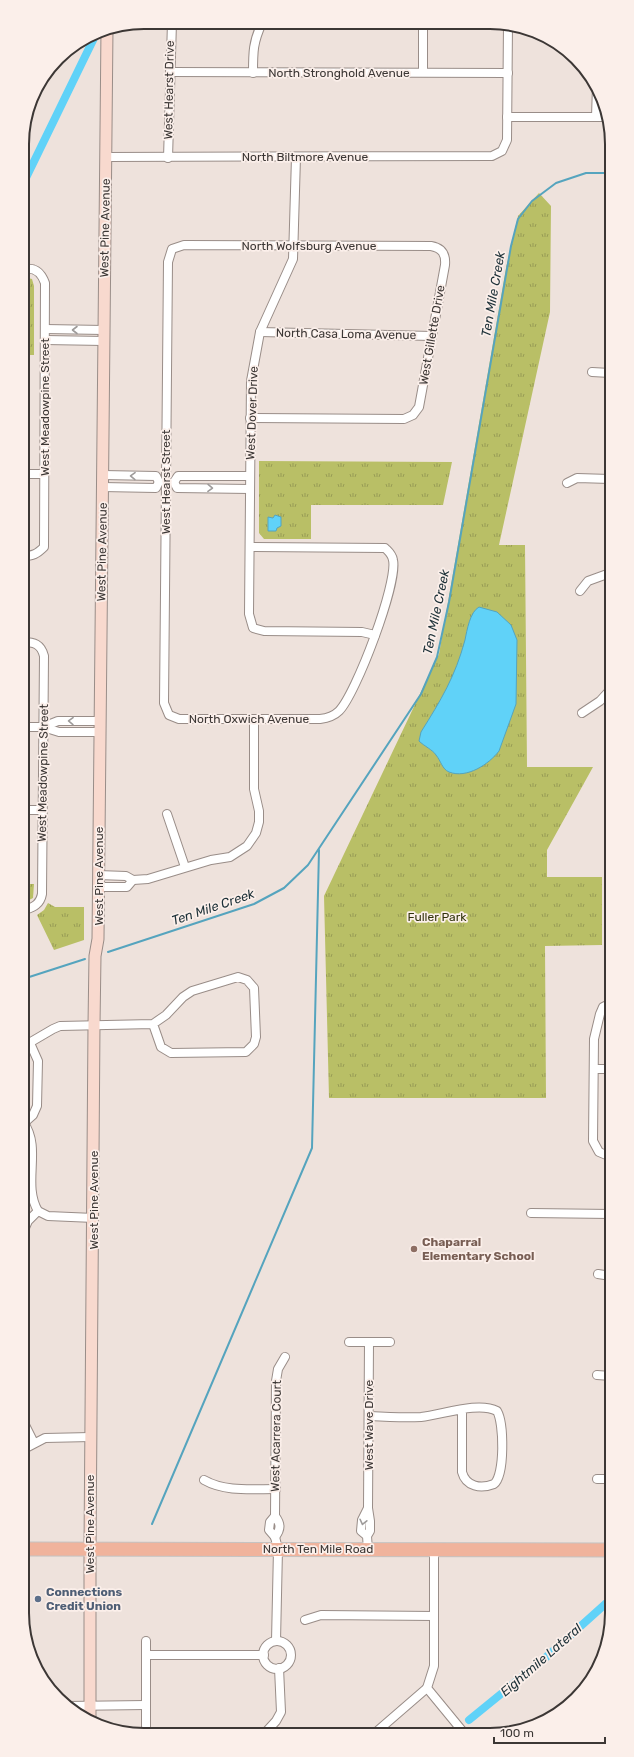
<svg xmlns="http://www.w3.org/2000/svg" width="634" height="1757" font-family="Rubik,sans-serif">
	<defs>
		<pattern id="park-tufts" width="24" height="20" patternUnits="userSpaceOnUse"><rect width="24" height="20" fill="#b9bf66"/><path d="M3 7l-1-3M5 7V3M7 7l1-3M15 17l-1-3M17 17v-4M19 17l1-3" fill="none" stroke="#989c55"/></pattern>
	</defs>
	<rect width="100%" height="100%" fill="#eee2dc"/>
	<g fill="url(#park-tufts)">
		<path d="M270 23 379 24V29L266 30Z"/>
		<path d="M539 193 551 206 550 312 499 545H525L527 767H593L547 850V877H602V945L545 946 546 1098H329L324 896 439 654 506 268 518 216Z"/>
		<path d="M24 277 32 279 34 286V355H23L22 278Z"/>
		<path d="M259 461 452 462 443 505H311V539H264L259 533Z"/>
		<path d="M23 884H34L33 898 23 903Z"/>
		<path d="M48 903 55 907H84V940L54 950 37 915 44 910Z"/>
	</g>
	<g fill="#60d2f8" stroke="#55a4be">
		<path d="M275 515 281 517V526L277 528 276 531H268V517L273 518Z"/>
		<path d="M479 607 497 612 511 625 517 640 516 704 499 751C489 764 467 779 449 772 442 769 441 761 436 755 433 750 424 746 419 741L421 732C441 700 455 677 465 640 467 630 470 612 479 607Z"/>
	</g>
	<g fill="none" stroke-linecap="round" stroke-linejoin="round">
		<g stroke="#55a4be" stroke-width="2">
			<path d="M108 952 254 904 284 888 308 865 421 694 437 657 449 602 511 246 518 219 532 201 556 183 586 173H610"/>
			<path d="M23 979 85 959"/>
			<path d="M152 1524 312 1148 319 850"/>
		</g>
		<g stroke="#60d2f8" stroke-width="8">
			<path d="M22 186 96 34"/>
			<path d="M469 1720 544 1659 612 1598"/>
		</g>
		<g stroke="#998d88" stroke-width="10">
			<g id="street">
				<path d="M170 72 508 73"/>
				<path d="M423 72V24"/>
				<path d="M253 73C253 52 253 42 262 23"/>
				<path d="M507 117H609"/>
				<path d="M596 117 597 86"/>
				<path d="M106 157 492 156 502 151 507 140 508 24"/>
				<path d="M296 157 293 259 260 332 251 381 249 614 253 628 264 631 362 632 375 635"/>
				<path d="M168 158 172 22"/>
				<path d="M22 270C34 266 41 272 45 283L44 547C37 554 33 556 23 556"/>
				<path d="M45 329 104 330"/>
				<path d="M260 332 432 336"/>
				<path d="M45 340 104 341"/>
				<path d="M592 372 610 373"/>
				<path d="M23 474H44"/>
				<path d="M103 475 156 476 159 482"/>
				<path d="M174 482 177 488 250 489"/>
				<path d="M174 482 178 476H250"/>
				<path d="M567 483 577 478 610 479"/>
				<path d="M102 487 156 488 159 482"/>
				<path d="M250 547 385 548C389 552 392 554 393 560 398 583 356 694 339 711 334 716 328 718 320 719H179L169 715 164 703 168 262 172 249 184 245 431 246C442 248 446 254 445 265L419 407 413 415 404 419 250 418"/>
				<path d="M580 591 588 581 610 573"/>
				<path d="M23 642C34 642 41 644 44 656L42 894C40 905 33 907 23 911"/>
				<path d="M582 713 600 701 610 690"/>
				<path d="M23 727H43L59 732H100"/>
				<path d="M43 727 58 721H100"/>
				<path d="M23 810H42"/>
				<path d="M167 814 185 867"/>
				<path d="M133 880 148 879 211 860 230 857 247 846 256 833 259 822V811L254 789V719"/>
				<path d="M98 887H127L133 880 126 876 98 875"/>
				<path d="M611 1003 603 1007 600 1014 594 1039 593 1141 599 1152 611 1157"/>
				<path d="M24 1046 53 1029 60 1026 153 1024 166 1015 183 997 192 991 238 977 247 980 254 988 256 1037 254 1044 246 1052 171 1053 161 1047 153 1024"/>
				<path d="M594 1069H611"/>
				<path d="M24 1123C42 1149 22 1184 38 1211L48 1216 94 1218"/>
				<path d="M24 1123 33 1115 37 1106 38 1061 30 1043"/>
				<path d="M531 1213 611 1214"/>
				<path d="M24 1230 28 1221 38 1211"/>
				<path d="M598 1274 611 1276"/>
				<path d="M349 1342H390"/>
				<path d="M597 1375 611 1376"/>
				<path d="M369 1416C386 1417 404 1418 421 1417 442 1415 478 1401 497 1411 504 1423 505 1475 494 1484 481 1489 466 1487 462 1472V1410"/>
				<path d="M24 1423 34 1443"/>
				<path d="M24 1449 45 1438 91 1437"/>
				<path d="M597 1479H612"/>
				<path d="M204 1480C225 1492 251 1489 276 1489"/>
				<path d="M368 1508 369 1342"/>
				<path d="M275 1516 276 1381 278 1369 285 1357"/>
				<path d="M275 1516C281 1524 281 1529 275 1537L269 1530 270 1522Z"/>
				<path d="M367 1536 361 1531 362 1520 368 1508 370 1521V1531L367 1536 368 1550"/>
				<path d="M275 1537 278 1549 276 1641"/>
				<path d="M434 1550V1666L427 1688 464 1733"/>
				<path d="M305 1620 321 1615 434 1616"/>
				<circle cx="277" cy="1655" r="14"/>
				<path d="M146 1655H264"/>
				<path d="M67 1706 146 1705"/>
				<path d="M146 1733V1641"/>
				<path d="M265 1733 276 1721 281 1712 279 1668"/>
				<path d="M375 1733 427 1688"/>
			</g>
		</g>
		<g stroke="#998d88" stroke-width="13">
			<path id="secondary" d="M90 1722V1549L94 1025 95 956 98 939 107 29"/>
		</g>
		<g stroke="#c4c3c2" stroke-width="15">
			<path id="primary" d="M24 1549 612 1550"/>
		</g>
		<use href="#street" stroke="#fff" stroke-width="8"/>
		<use href="#secondary" stroke="#f8d9ce" stroke-width="11"/>
		<use href="#primary" stroke="#f0b39c" stroke-width="13"/>
	</g>
	<defs><path id="oneway-chevron" d="M-2-3.5L2.5 0L-2 3.5" fill="none" stroke-width="1.6" stroke-linecap="round" stroke-linejoin="round"/></defs>
	<g stroke="#9e9b9a">
		<use href="#oneway-chevron" transform="translate(75 330) rotate(-180)"/>
		<use href="#oneway-chevron" transform="translate(133 476) rotate(-179)"/>
		<use href="#oneway-chevron" transform="translate(210 488) rotate(1)"/>
		<use href="#oneway-chevron" transform="translate(71 721) rotate(-179)"/>
		<use href="#oneway-chevron" transform="translate(363 1522) rotate(103)"/>
	</g>
	<circle fill="#8d6e63" stroke="#fbefea" stroke-width="1.5" cx="414" cy="1249" r="4"/>
	<circle fill="#5c6f8a" stroke="#fbefea" stroke-width="1.5" cx="38" cy="1599" r="4"/>
	<g text-anchor="middle" dominant-baseline="central" stroke-width="3.5" stroke-linejoin="round" paint-order="stroke">
		<g font-size="12" fill="#3c3735" stroke="#fbefea">
			<text x="339" y="73">North Stronghold Avenue</text>
			<text transform="translate(169 90) rotate(-89)">West Hearst Drive</text>
			<text x="305" y="157">North Biltmore Avenue</text>
			<text transform="translate(105 228) rotate(-89)">West Pine Avenue</text>
			<text x="309" y="246">North Wolfsburg Avenue</text>
			<text transform="translate(346 334) rotate(1)">North Casa Loma Avenue</text>
			<text transform="translate(432 335) rotate(-80)">West Gillette Drive</text>
			<text transform="translate(45 407) rotate(-90)">West Meadowpine Street</text>
			<text transform="translate(252 413) rotate(-88)">West Dover Drive</text>
			<text transform="translate(166 482) rotate(-90)">West Hearst Street</text>
			<text transform="translate(102 552) rotate(-89)">West Pine Avenue</text>
			<text x="249" y="719">North Oxwich Avenue</text>
			<text transform="translate(43 773) rotate(-89)">West Meadowpine Street</text>
			<text transform="translate(99 876) rotate(-90)">West Pine Avenue</text>
			<text transform="translate(94 1200) rotate(-90)">West Pine Avenue</text>
			<text transform="translate(369 1425) rotate(-90)">West Wave Drive</text>
			<text transform="translate(276 1436) rotate(-89)">West Acarrera Court</text>
			<text transform="translate(90 1524) rotate(-90)">West Pine Avenue</text>
			<text x="318" y="1549">North Ten Mile Road</text>
		</g>
		<g font-size="12" fill="#31330b" stroke="#fbefea">
			<text x="437" y="917">Fuller Park</text>
		</g>
		<g font-size="12" font-weight="bold" fill="#785e54" stroke="#fbefea" text-anchor="start">
			<text x="422" y="1242">Chaparral<tspan x="422" dy="14">Elementary School</tspan></text>
		</g>
		<g font-size="12" font-weight="bold" fill="#4e5e75" stroke="#fbefea" text-anchor="start">
			<text x="46" y="1592">Connections<tspan x="46" dy="14">Credit Union</tspan></text>
		</g>
		<g font-size="13" font-style="italic" fill="#1c3037" stroke="#fbefea">
			<text transform="translate(493 294) rotate(-80)">Ten Mile Creek</text>
			<text transform="translate(436 612) rotate(-78)">Ten Mile Creek</text>
			<text transform="translate(213 907) rotate(-19)">Ten Mile Creek</text>
			<text transform="translate(541 1660) rotate(-41)">Eightmile Lateral</text>
		</g>
	</g>
	<path d="M0 0H634V1757H0ZM144 29H490A115 115 0 0 1 605 144V1613A115 115 0 0 1 490 1728H144A115 115 0 0 1 29 1613V144A115 115 0 0 1 144 29Z" fill="#fbefea" fill-rule="evenodd"/>
	<path fill="none" stroke="#3c3735" stroke-width="2" d="M144 29H490A115 115 0 0 1 605 144V1613A115 115 0 0 1 490 1728H144A115 115 0 0 1 29 1613V144A115 115 0 0 1 144 29Z"/>
	<path d="M494 1737v6h111v-6" fill="none" stroke="#3c3735" stroke-width="2"/>
	<text x="500" y="1737" font-size="12" fill="#3c3735" stroke="#fbefea" stroke-width="3" paint-order="stroke">100 m</text>
</svg>
